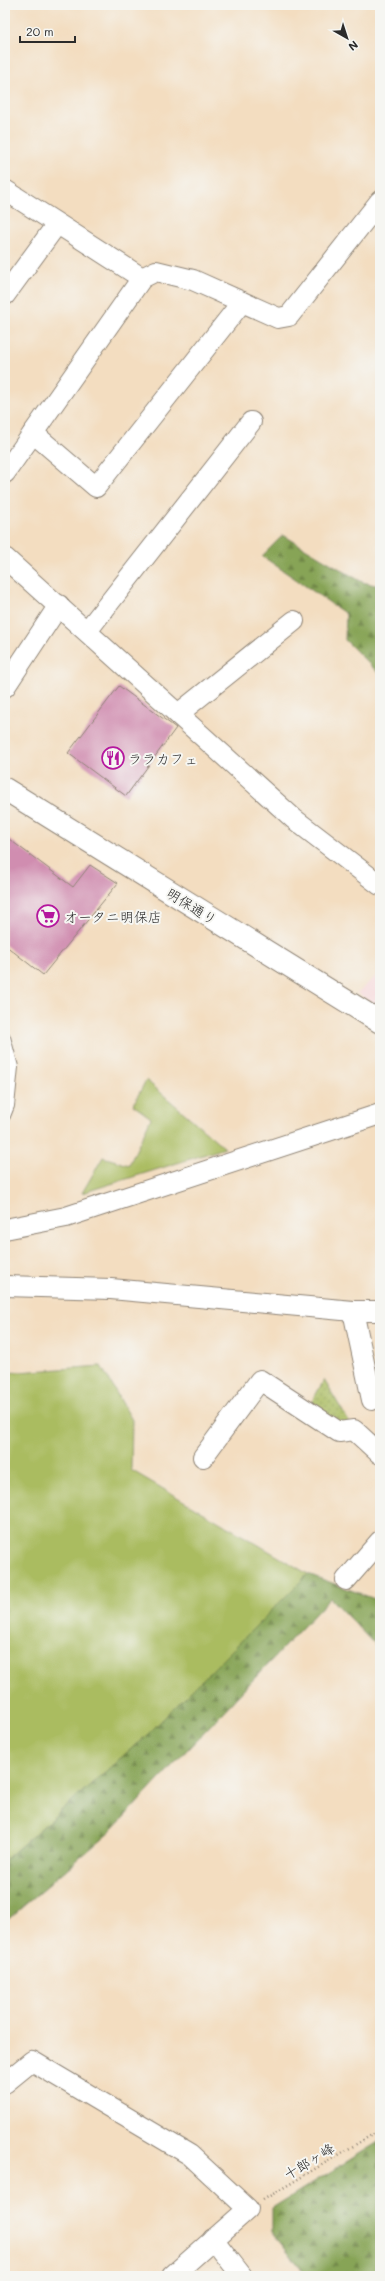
<svg xmlns="http://www.w3.org/2000/svg" width="385" height="2281" font-family="Mali,'Klee One',sans-serif">
	<defs>
		<pattern id="forest-firs" width="22" height="20" patternUnits="userSpaceOnUse"><rect width="22" height="20" fill="#87a456"/><path d="M5 1l3.5 6h-7zM16 11l3.5 6h-7z" fill="#6f8647"/></pattern>
		<pattern id="park-dots" width="8" height="8" patternUnits="userSpaceOnUse"><rect width="8" height="8" fill="#aabc60"/><path d="M2 2h.1M6 6h.1" fill="none" stroke="#8b994f" stroke-width="1.8" stroke-linecap="round"/></pattern>
	</defs>
	<rect width="100%" height="100%" fill="#f6f6f2"/>
	<filter id="ink" filterUnits="userSpaceOnUse"><feTurbulence type="fractalNoise" baseFrequency=".025" numOctaves="2"/><feDisplacementMap in="SourceGraphic" scale="8" xChannelSelector="R" yChannelSelector="G"/><feConvolveMatrix kernelMatrix="1 2 1 2 8 2 1 2 1" color-interpolation-filters="sRGB"/></filter>
	<filter id="wash" filterUnits="userSpaceOnUse"><feTurbulence type="fractalNoise" baseFrequency=".012" numOctaves="4" result="noise"/><feDisplacementMap in="SourceGraphic" scale="16" xChannelSelector="R" yChannelSelector="G"/><feGaussianBlur stdDeviation="0.9" result="paint"/><feColorMatrix in="noise" values="0 0 0 0 0 0 0 0 0 0 0 0 0 0 0 0 0 1.4 0 .05"/><feComposite in="paint" operator="in"/></filter>
	<g filter="url(#wash)">
		<rect width="100%" height="100%" fill="#f3ddc0"/>
		<path fill="#f7cfd4" d="M380 973V1007L357 993Z"/>
		<g fill="#aabc60" stroke="#6a7446">
			<path d="M146 1080 225 1148 82 1193 103 1157 129 1165 151 1118 133 1105Z"/>
			<path d="M101 1366 132 1420 131 1470 308 1574 147 1735 5 1860V1373Z"/>
		</g>
		<g fill="url(#forest-firs)" stroke="#596840">
			<path d="M283 535 362 582 380 586V675L345 640 346 614 262 556Z"/>
			<path d="M308 1574 380 1601V1650L330 1598 110 1832 5 1922V1860L147 1735Z"/>
			<path d="M380 2141V2276H307L272 2231V2208Z"/>
		</g>
		<path fill="url(#park-dots)" stroke="#6a7446" d="M324 1380 354 1430 307 1410Z"/>
		<g id="blocks">
			<g fill="#d08db0">
				<path d="M119 686 176 728 126 796 68 753Z"/>
				<path d="M5 836 73 887 90 865 118 883 43 975 5 945Z"/>
			</g>
		</g>
	</g>
	<g filter="url(#ink)">
		<use href="#blocks" fill-opacity="0" stroke="#8f8476" stroke-width="1"/>
		<g fill="none" stroke-linecap="round" stroke-linejoin="round">
			<g stroke="#8f8476" stroke-width="12">
				<path id="service" d="M5 1037 13 1067 9 1106 5 1116"/>
			</g>
			<g stroke="#8f8476" stroke-width="22">
				<g id="minor">
					<path d="M5 190 142 278 156 271 193 280 278 318 289 316 380 201"/>
					<path d="M5 295 57 224"/>
					<path d="M33 433 96 487 242 302"/>
					<path d="M5 473 142 278"/>
					<path d="M5 558 294 819 380 885"/>
					<path d="M87 631 251 422"/>
					<path d="M5 687 59 605"/>
					<path d="M178 714 294 621"/>
					<path d="M5 1229 66 1217 380 1114"/>
					<path d="M5 1286 111 1289 353 1311H380"/>
					<path d="M353 1311 372 1400"/>
					<path d="M203 1457 260 1380 339 1432 354 1430 380 1454"/>
					<path d="M346 1580 380 1541"/>
					<path d="M5 2083 32 2061 190 2155 248 2209 172 2276"/>
					<path d="M213 2239 242 2276"/>
				</g>
			</g>
			<g stroke="#8f8476" stroke-width="24">
				<path id="tertiary" d="M5 789 380 1022"/>
			</g>
			<path stroke="#8f8476" stroke-width="2.5" stroke-dasharray="1 3" stroke-linecap="butt" d="M263 2200 380 2130"/>
			<use href="#service" stroke="#fff" stroke-width="10"/>
			<use href="#minor" stroke="#fff" stroke-width="20"/>
			<use href="#tertiary" stroke="#fff" stroke-width="22"/>
		</g>
	</g>
	<defs>
		<g id="restaurant-ring" transform="scale(1.15)"><circle r="9.5" fill="#f6f6f2" stroke="#b5179e" stroke-width="1.5"/><path d="M-5-6h1v4h1v-4h1v4h1v-4h1v5L-1.5 .5V6h-2V.5L-5-1ZM5-6V6H3V1.5H1.5Q1.5-4 5-6Z" fill="#b5179e"/></g>
		<g id="supermarket-ring" transform="scale(1.15)"><circle r="9.5" fill="#f6f6f2" stroke="#b5179e" stroke-width="1.5"/><path d="M-6-5.5h2.5l.6 2H6L4.5 2H-2.5L-4.4-4H-6ZM-1.5 3.2a1.3 1.3 0 1 0 .1 0ZM3 3.2a1.3 1.3 0 1 0 .1 0Z" fill="#b5179e"/></g>
	</defs>
	<g fill-rule="evenodd">
		<use href="#restaurant-ring" x="113" y="758"/>
		<use href="#supermarket-ring" x="48" y="916"/>
	</g>
	<g text-anchor="middle" dominant-baseline="central" stroke-width="4" stroke-linejoin="round" paint-order="stroke">
		<g font-size="14" fill="#2b2b2b" stroke="#f6f6f2" text-anchor="start">
			<text x="128" y="758">ララカフェ</text>
			<text x="64" y="916">オータニ明保店</text>
		</g>
		<g font-size="14" fill="#2b2b2b" stroke="#f6f6f2">
			<text transform="translate(192 906) rotate(32)">明保通り</text>
			<text transform="translate(309 2161) rotate(-31)">十郎ヶ峰</text>
		</g>
	</g>
	<rect width="385" height="2281" fill="none" stroke="#f6f6f2" stroke-width="20"/>
	<g transform="translate(347 38) rotate(141)" stroke="#f6f6f2" stroke-width="3" paint-order="stroke">
	<path d="M0-3L7 15L0 10L-7 15Z" fill="#2b2b2b"/>
	<text y="-6" font-size="11" font-weight="bold" text-anchor="middle" fill="#2b2b2b">N</text>
	</g>
	<path d="M20 36v6h55v-6" fill="none" stroke="#2b2b2b" stroke-width="2"/>
	<text x="26" y="36" font-size="12" fill="#2b2b2b" stroke="#f6f6f2" stroke-width="3" paint-order="stroke">20 m</text>
</svg>
